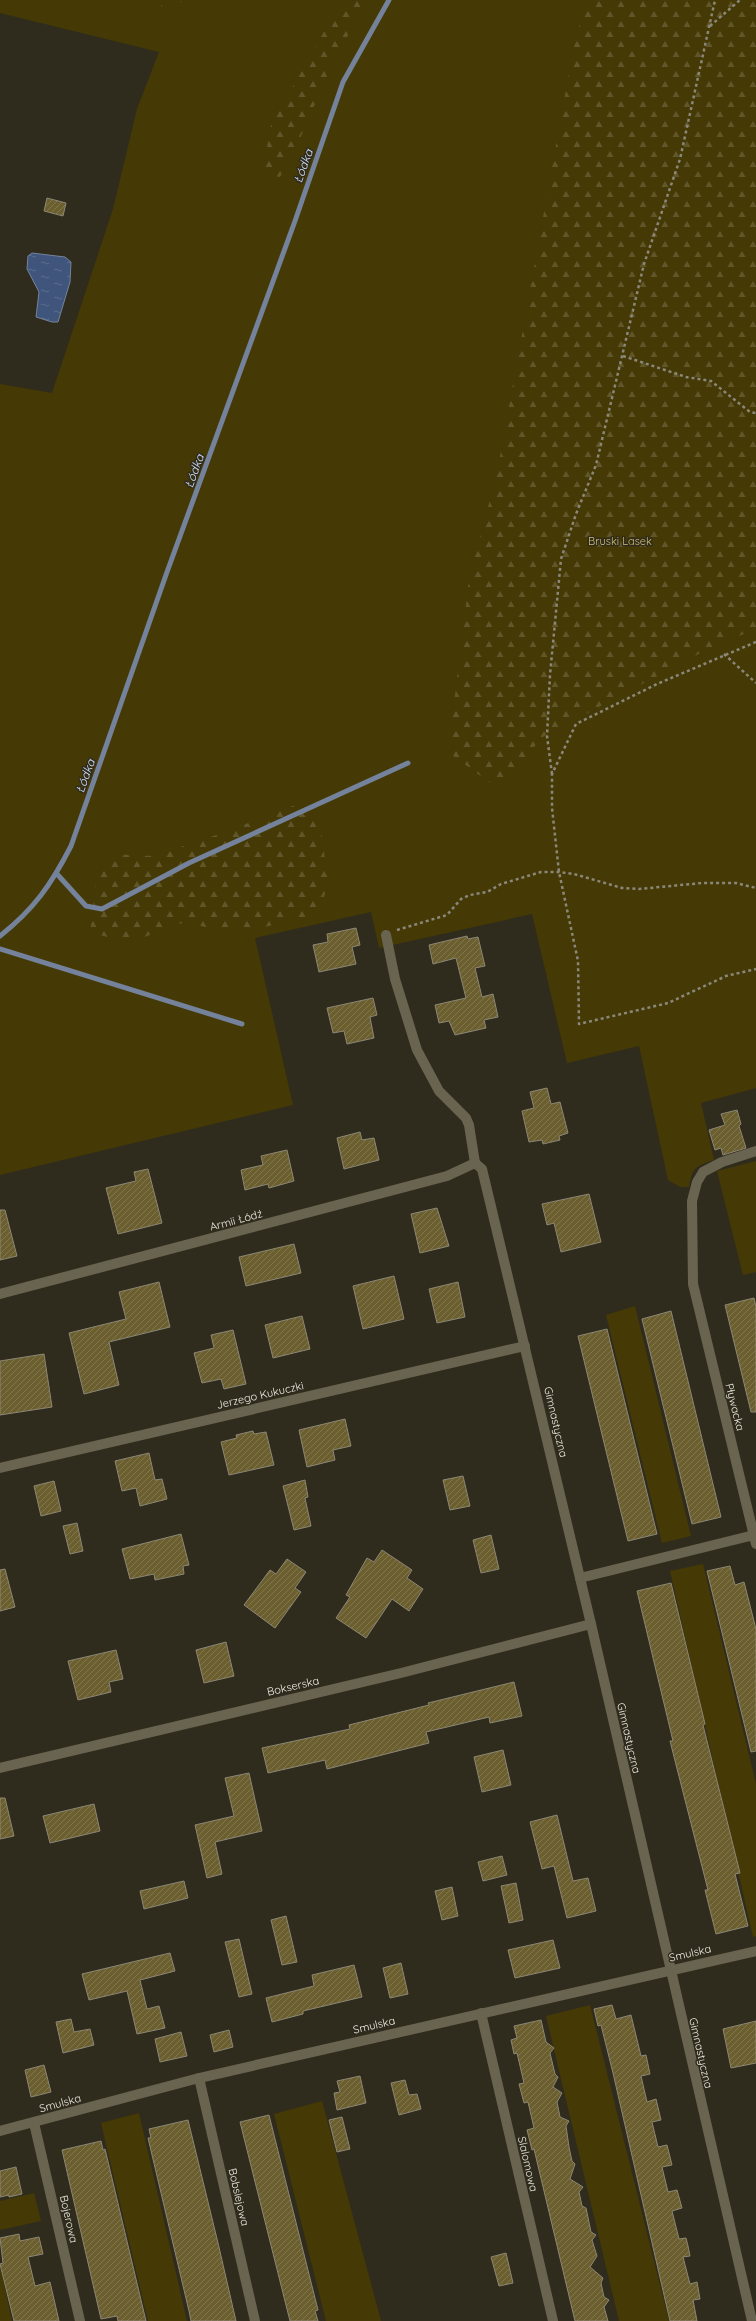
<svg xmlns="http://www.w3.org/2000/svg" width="756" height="2321" font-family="Quicksand,sans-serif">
	<defs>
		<pattern id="forest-firs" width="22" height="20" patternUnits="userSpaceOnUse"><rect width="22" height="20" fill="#453905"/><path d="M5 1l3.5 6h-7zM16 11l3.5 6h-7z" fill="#605629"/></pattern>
		<pattern id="water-ripples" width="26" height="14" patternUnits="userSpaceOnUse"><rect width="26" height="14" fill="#40557c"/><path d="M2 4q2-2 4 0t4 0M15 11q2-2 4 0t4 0" fill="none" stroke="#5c6e8e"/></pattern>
		<pattern id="building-hatch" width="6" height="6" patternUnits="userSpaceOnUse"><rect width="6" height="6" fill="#6c5f2f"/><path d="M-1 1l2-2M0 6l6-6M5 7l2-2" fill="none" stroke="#81764d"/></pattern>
	</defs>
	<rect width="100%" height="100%" fill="#302c1d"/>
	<g fill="#453905">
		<path d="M0 0H756V1088L701 1103 714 1160C696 1166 692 1167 689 1187H680L668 1180 639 1046 567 1063 532 914 379 948 371 912 255 938 293 1105 0 1175V384L52 393 113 209 137 109 159 52 0 13Z"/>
		<path d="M756 1161V1272L743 1275 717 1171Z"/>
		<path d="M635 1306 691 1536 662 1543 606 1315Z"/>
		<path d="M703 1564 756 1784V1936L753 1937 670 1571Z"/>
		<path d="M590 2005 669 2321H619L546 2016Z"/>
		<path d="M322 2101 381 2321H326L274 2114Z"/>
		<path d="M139 2113 187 2321H148L101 2123Z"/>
		<path d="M34 2193 41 2221 0 2230V2201Z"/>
		<path d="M0 2266 12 2321H0Z"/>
	</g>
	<g fill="url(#forest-firs)">
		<path d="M163 0H190L161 7Z"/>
		<path d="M342 0H369L334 59 304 130 280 177 262 174 271 125Z"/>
		<path d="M589 0H756V629L710 648 544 736 497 788 448 752 469 579 497 473 576 34Z"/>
		<path d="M301 803 321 830 328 881 320 914 260 928 217 930 185 922 128 943 90 932 96 883 109 854 154 856 222 833Z"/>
	</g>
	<path fill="url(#water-ripples)" stroke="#74829b" d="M32 253 65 257 71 262 70 282 58 322H52L36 317 39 292 27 269 28 256Z"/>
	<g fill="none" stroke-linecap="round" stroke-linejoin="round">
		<g stroke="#74829b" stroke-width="5">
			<path d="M57 874 86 906 102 909 189 863 408 763"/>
			<path d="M0 936C34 909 51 885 71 846L167 572 295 221 343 82 389 0"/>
			<path d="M0 949 242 1024"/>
		</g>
	</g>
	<g fill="url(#building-hatch)" stroke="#8c8776">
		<path d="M47 198 66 203 63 216 44 211Z"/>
		<path d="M356 928 360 945 352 947 356 964 319 972 313 945 328 942 327 934Z"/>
		<path d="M467 936 468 939 478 937 485 966 475 968 482 997 493 994 498 1017 484 1020 486 1028 455 1035 449 1021 439 1023 435 1005 466 998 456 958 433 964 429 945Z"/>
		<path d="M373 998 377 1015 370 1017 374 1038 347 1044 344 1031 333 1033 327 1008Z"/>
		<path d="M547 1088 551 1104 560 1102 568 1133 559 1136 560 1140 543 1144 542 1140 529 1142 522 1111 534 1108 530 1092Z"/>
		<path d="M737 1110 741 1124 739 1126 746 1148 723 1155 721 1148 715 1150 709 1130 725 1125 721 1114Z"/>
		<path d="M360 1132 362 1140 374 1138 379 1160 344 1169 337 1138Z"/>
		<path d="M287 1150 294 1181 269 1188 268 1184 245 1190 241 1170 263 1165 261 1156Z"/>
		<path d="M148 1169 162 1223 118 1234 106 1188 136 1181 134 1172Z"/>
		<path d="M589 1194 601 1242 561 1252 554 1223 547 1225 542 1204Z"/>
		<path d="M437 1208 449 1246 420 1253 411 1214Z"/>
		<path d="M0 1210H5L17 1256 0 1260Z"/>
		<path d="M294 1244 301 1273 246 1286 239 1257Z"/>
		<path d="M394 1276 404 1319 363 1329 353 1286Z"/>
		<path d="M159 1282 170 1327 109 1342 119 1385 84 1394 69 1333 126 1319 119 1292Z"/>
		<path d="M458 1282 465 1317 437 1323 429 1289Z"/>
		<path d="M754 1298 756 1307V1412H751L725 1305Z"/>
		<path d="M671 1311 721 1517 692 1524 642 1319Z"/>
		<path d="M302 1316 310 1349 273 1358 265 1325Z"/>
		<path d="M607 1329 657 1534 628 1541 578 1336Z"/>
		<path d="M233 1330 246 1384 224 1389 221 1379 202 1383 194 1353 214 1348 211 1335Z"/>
		<path d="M44 1354 52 1407 0 1415V1361Z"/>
		<path d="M345 1419 351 1446 333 1450 335 1460 307 1467 299 1430Z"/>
		<path d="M253 1431 254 1434 266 1432 274 1465 229 1475 221 1442 237 1438 236 1435Z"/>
		<path d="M149 1453 155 1480 162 1479 167 1499 140 1506 136 1488 122 1491 115 1461Z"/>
		<path d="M463 1476 470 1506 450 1510 443 1480Z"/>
		<path d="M305 1480 308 1497 305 1498 311 1526 294 1530 283 1486Z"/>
		<path d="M54 1481 61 1511 41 1516 34 1486Z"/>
		<path d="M77 1523 83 1551 70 1554 63 1526Z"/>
		<path d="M181 1534 189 1565 183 1566 184 1574 155 1580 154 1574 130 1579 122 1549Z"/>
		<path d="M491 1535 499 1569 481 1573 473 1540Z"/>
		<path d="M382 1550 412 1570 407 1578 423 1589 409 1611 392 1599 366 1638 336 1618 350 1597 346 1595 367 1558 374 1562Z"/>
		<path d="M287 1559 306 1572 295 1588 301 1592 275 1628 244 1605 270 1570 276 1574Z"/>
		<path d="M730 1566 735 1585 744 1582 756 1629V1751L751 1752 707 1571Z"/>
		<path d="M5 1569 15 1607 0 1611V1570Z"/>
		<path d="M671 1583 705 1724 703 1725 740 1873 735 1874 748 1926 716 1934 705 1890H708L670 1741H673L637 1591Z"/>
		<path d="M226 1642 234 1676 204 1683 196 1650Z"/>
		<path d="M116 1650 123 1679 109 1682 111 1692 78 1700 68 1661Z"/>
		<path d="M514 1682 522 1716 490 1723 489 1717 426 1732 429 1743 327 1769 325 1760 268 1773 262 1748 350 1729 349 1725 429 1705 428 1703Z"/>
		<path d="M503 1750 511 1785 482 1792 474 1757Z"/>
		<path d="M249 1773 262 1831 215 1842 222 1874 207 1878 195 1825 234 1816 225 1778Z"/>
		<path d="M0 1798H5L14 1836 0 1839Z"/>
		<path d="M94 1804 100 1831 50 1843 43 1816Z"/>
		<path d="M557 1815 573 1881 588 1878 596 1911 567 1918 554 1866 542 1869 530 1822Z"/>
		<path d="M502 1856 507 1875 483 1881 478 1862Z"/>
		<path d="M184 1881 188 1898 144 1909 140 1891Z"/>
		<path d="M516 1883 523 1920 509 1923 501 1886Z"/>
		<path d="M452 1887 458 1916 442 1920 435 1891Z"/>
		<path d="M286 1916 297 1962 282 1965 271 1920Z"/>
		<path d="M239 1939 252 1994 239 1997 225 1942Z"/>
		<path d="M553 1940 560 1968 515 1978 508 1950Z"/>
		<path d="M170 1953 175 1971 140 1980 147 2009 159 2006 165 2028 137 2034 127 1991 89 2000 82 1974Z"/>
		<path d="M401 1963 408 1994 390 1998 383 1968Z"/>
		<path d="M354 1965 362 1997 303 2011V2014L272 2022 266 1998 314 1986 312 1975Z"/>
		<path d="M612 2005 616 2019 631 2015 641 2056 646 2055 650 2074 641 2076 647 2102 656 2099 661 2120 652 2122 658 2147 667 2145 672 2165 662 2167 668 2192 677 2190 682 2208 672 2211 679 2239 686 2238 688 2246 690 2256 683 2257 690 2284 697 2282 700 2299 693 2300 697 2321H670L613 2073 601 2025 598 2026 594 2009Z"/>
		<path d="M71 2019 74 2032 90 2029 94 2045 63 2053 56 2022Z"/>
		<path d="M541 2020 546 2042 554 2048 550 2053 555 2074 558 2077 553 2087 562 2093 557 2102 560 2117 569 2121 566 2126 569 2147 572 2161 575 2164 570 2179 583 2187 579 2192 582 2206 586 2208 591 2232 596 2235 592 2240 597 2256 590 2267 603 2278 601 2283 604 2297 609 2300 604 2307 608 2321H575L534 2149 532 2150 527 2130 534 2128 528 2102 524 2103 519 2084 524 2083 517 2053 514 2054 511 2040 517 2038 514 2026Z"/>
		<path d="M756 2021V2063L731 2068 723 2029Z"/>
		<path d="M229 2030 233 2047 214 2052 210 2035Z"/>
		<path d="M181 2032 187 2056 160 2062 155 2039Z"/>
		<path d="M44 2065 51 2092 31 2097 25 2070Z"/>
		<path d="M360 2076 366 2103 337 2110 334 2093 340 2092 337 2081Z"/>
		<path d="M405 2080 409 2095 417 2094 421 2109 399 2115 391 2083Z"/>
		<path d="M269 2115 318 2310 315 2311 318 2321H290L240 2122Z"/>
		<path d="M342 2117 350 2149 337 2152 329 2120Z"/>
		<path d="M188 2120 218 2243 236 2321H191L189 2311 148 2138H151L149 2129Z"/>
		<path d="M101 2141 103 2150 105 2149 146 2321H118L117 2316 101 2319 62 2150Z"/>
		<path d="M16 2167 22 2194 9 2197V2195L0 2197V2171Z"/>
		<path d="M19 2234 20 2241 39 2237 43 2254 28 2257 35 2286 50 2282 59 2321H14L0 2264 3 2263 0 2238Z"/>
		<path d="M506 2253 513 2283 499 2286 491 2257Z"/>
	</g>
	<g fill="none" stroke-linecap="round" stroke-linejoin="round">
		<g stroke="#8b887b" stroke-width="2.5" stroke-dasharray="3 3" stroke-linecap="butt">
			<path d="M710 26 740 0"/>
			<path d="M623 356 686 377 711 381 750 412 756 413"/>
			<path d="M756 642 657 684 576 724 552 774V808L559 872 578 961 579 1024 668 1003 726 976 756 969"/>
			<path d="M724 654 756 683"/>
			<path d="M552 774 547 736 550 675 561 559 576 514 596 465 644 264 680 159 715 0"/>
			<path d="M397 930 447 915 461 899 470 895 487 892 501 884 541 872H559L574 874 622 888 639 889 702 883H736L756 888"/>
		</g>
		<g stroke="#696450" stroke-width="10">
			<path d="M386 935 395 979 417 1050 439 1091 466 1118 469 1125 475 1163"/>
			<path d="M756 1151 722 1162 703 1172 697 1182 692 1201 693 1284 756 1544"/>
			<path d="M475 1163 482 1169 591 1624 752 2321"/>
			<path d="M0 1294 447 1176 475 1163"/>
			<path d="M0 1468 525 1346"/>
			<path d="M580 1578 754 1535"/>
			<path d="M0 1768 401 1673 591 1624"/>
			<path d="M481 2013 553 2321"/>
			<path d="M199 2078 255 2321"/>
			<path d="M34 2123 80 2321"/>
			<path d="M0 2131 199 2078 756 1951"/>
		</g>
	</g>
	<g text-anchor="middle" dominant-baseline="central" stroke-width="3" stroke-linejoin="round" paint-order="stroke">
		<g font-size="11" fill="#d4bf73" stroke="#302c1d">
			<text x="620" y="541">Bruski Lasek</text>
		</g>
		<g font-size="11" fill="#efece2" stroke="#302c1d">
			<text transform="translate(236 1220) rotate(-15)">Armii Łódź</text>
			<text transform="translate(260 1395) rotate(-13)">Jerzego Kukuczki</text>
			<text transform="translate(735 1407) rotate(76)">Pływacka</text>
			<text transform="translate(556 1422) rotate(77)">Gimnastyczna</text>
			<text transform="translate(293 1686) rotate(-13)">Bokserska</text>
			<text transform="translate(629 1738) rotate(77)">Gimnastyczna</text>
			<text transform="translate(690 1953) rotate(-13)">Smulska</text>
			<text transform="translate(374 2025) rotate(-13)">Smulska</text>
			<text transform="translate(701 2053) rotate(77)">Gimnastyczna</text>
			<text transform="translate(60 2103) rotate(-15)">Smulska</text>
			<text transform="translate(528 2164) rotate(77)">Slalomowa</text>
			<text transform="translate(239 2197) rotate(77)">Bobslejowa</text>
			<text transform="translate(69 2219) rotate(77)">Bojerowa</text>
		</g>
		<g font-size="12" font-style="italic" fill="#d1e0fa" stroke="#302c1d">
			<text transform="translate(303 166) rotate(-70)">Łódka</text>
			<text transform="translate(194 471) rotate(-70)">Łódka</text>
			<text transform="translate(85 776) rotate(-70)">Łódka</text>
		</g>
	</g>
</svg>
